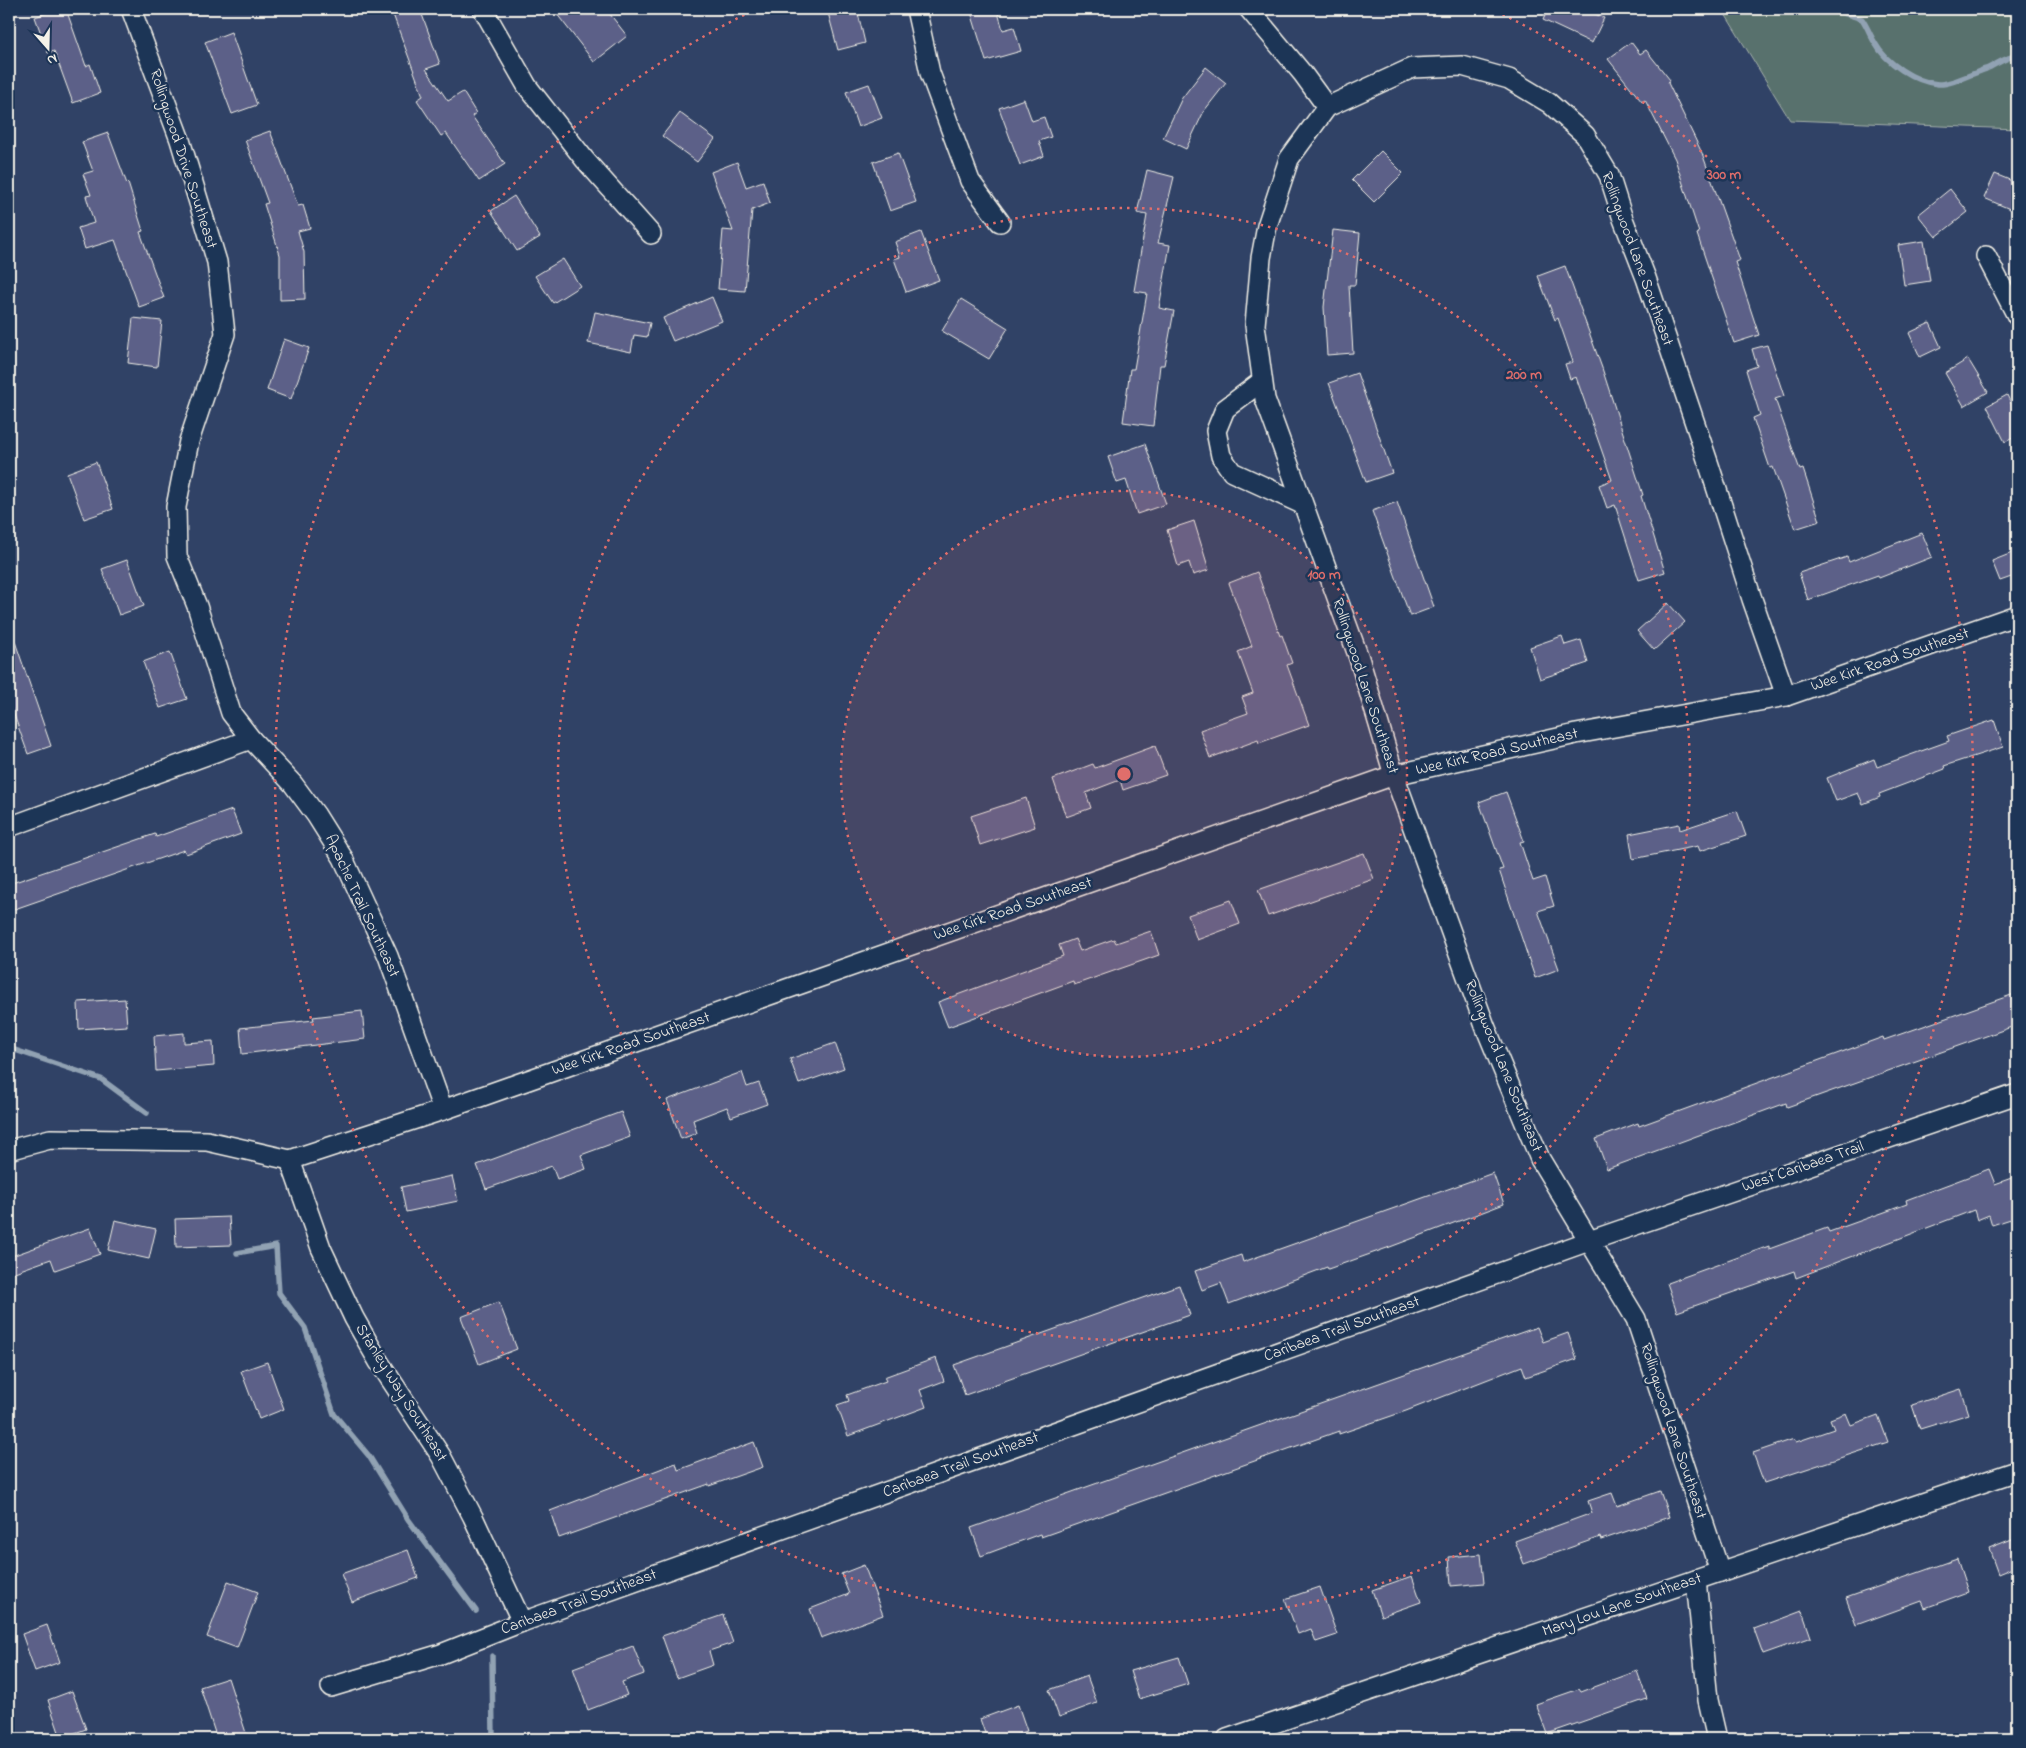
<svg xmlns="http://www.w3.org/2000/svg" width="2026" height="1748" font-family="'Indie Flower',sans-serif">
	<rect width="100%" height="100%" fill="#304266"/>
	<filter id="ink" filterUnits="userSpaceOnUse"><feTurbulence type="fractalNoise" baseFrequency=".02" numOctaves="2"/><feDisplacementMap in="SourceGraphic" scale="10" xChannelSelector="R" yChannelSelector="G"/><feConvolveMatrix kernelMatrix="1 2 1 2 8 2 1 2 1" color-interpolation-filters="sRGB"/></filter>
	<g filter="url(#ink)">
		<path fill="#58716d" stroke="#a6b1aa" d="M1722 9H2017V129L1790 120Z"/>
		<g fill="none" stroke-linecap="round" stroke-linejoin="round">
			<g stroke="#91a2b3" stroke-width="5.5">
				<path d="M1830 9 1862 19C1867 26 1870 35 1875 43 1886 63 1915 82 1938 84 1951 85 1973 73 1986 69 1996 65 2007 56 2017 56"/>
				<path d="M9 1048 101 1079 147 1113"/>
				<path d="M237 1253 276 1246 279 1293 305 1328 334 1414 369 1456 408 1519 476 1611"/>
				<path d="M492 1656 493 1739"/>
			</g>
		</g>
		<g fill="#5b6188" stroke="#f4f1e8">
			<path d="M58 9H66L86 66 90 64 100 93 73 103 54 51 48 53 35 17Z"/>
			<path d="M391 9H420L440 64 426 69 448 101 463 92 476 113 472 116 505 164 479 181 446 133 441 136 417 100 423 96Z"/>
			<path d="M553 9H606L627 36 594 62Z"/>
			<path d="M827 9H857L865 43 838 50Z"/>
			<path d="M970 9H997L1003 30 1014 27 1021 51 986 61Z"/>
			<path d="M1548 9H1584L1604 18 1592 43 1543 20Z"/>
			<path d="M231 32 257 105 232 114 205 42Z"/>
			<path d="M1631 42 1640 54 1646 50 1670 80 1668 83 1702 153 1740 260 1735 262 1759 335 1734 343 1697 234 1699 233 1675 159 1645 100 1642 102 1608 59Z"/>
			<path d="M1206 67 1226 83 1204 111 1186 149 1163 138 1182 98Z"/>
			<path d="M869 84 882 118 858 127 846 92Z"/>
			<path d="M1024 99 1032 121 1044 117 1051 137 1039 141 1044 156 1020 165 999 108Z"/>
			<path d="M680 113 715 139 697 162 662 136Z"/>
			<path d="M270 131 298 206 303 205 310 228 298 231 304 252 305 299 280 300V255L264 204 268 203 245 140Z"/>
			<path d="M108 133 127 184 128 183 143 231 140 232 164 298 139 307 115 240 85 249 78 228 94 223 86 196 91 195 83 174 93 171 82 142Z"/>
			<path d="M1381 151 1403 173 1374 202 1352 180Z"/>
			<path d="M898 153 916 202 890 211 873 162Z"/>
			<path d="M737 162 746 187 763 181 770 203 752 210 745 291 718 289 723 230 733 231 711 172Z"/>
			<path d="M1147 170 1174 177 1158 243 1170 245 1159 308 1174 311 1164 365H1160L1153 426 1123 422 1130 369H1134L1147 293 1134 291 1147 215 1137 213Z"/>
			<path d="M1995 174 2017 183V212L1984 198Z"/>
			<path d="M1950 189 1968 212 1936 237 1918 215Z"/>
			<path d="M514 196 540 237 517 251 491 211Z"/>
			<path d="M1333 230 1360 233 1355 285H1349L1353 353 1327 355 1324 307Z"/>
			<path d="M921 232 939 280 906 292 894 259 900 257 895 242Z"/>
			<path d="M1924 241 1930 281 1904 285 1898 245Z"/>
			<path d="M563 259 580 286 553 303 535 276Z"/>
			<path d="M1565 266 1602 368 1643 495 1641 496 1665 572 1639 580 1615 505 1607 508 1599 485 1612 480 1576 377 1570 379 1565 364 1573 362 1558 318 1555 320 1538 276Z"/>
			<path d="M712 297 722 321 673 341 663 318Z"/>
			<path d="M961 299 1008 328 989 359 942 331Z"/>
			<path d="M595 312 650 323 647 337 634 335 631 352 588 343Z"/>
			<path d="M133 318 162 321 157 367 128 363Z"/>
			<path d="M1930 323 1941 347 1920 357 1909 333Z"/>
			<path d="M284 339 309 348 291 399 267 390Z"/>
			<path d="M1767 345 1784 396 1775 399 1800 470 1803 469 1820 521 1795 529 1773 467 1770 468 1753 418 1760 415 1746 370 1757 366 1752 349Z"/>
			<path d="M1968 359 1988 392 1964 406 1945 373Z"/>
			<path d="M1357 373 1392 473 1366 482 1329 383Z"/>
			<path d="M2007 395 2017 416V436L2005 442 1987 406Z"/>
			<path d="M1145 444 1166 504 1137 514 1126 480 1117 483 1108 457Z"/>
			<path d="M96 462 113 509 84 519 67 473Z"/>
			<path d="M1397 502 1434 607 1410 616 1372 511Z"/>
			<path d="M1194 521 1209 570 1193 575 1189 562 1178 566 1167 530Z"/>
			<path d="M1922 533 1932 557 1879 578 1878 575 1808 600 1799 573 1847 557 1849 562Z"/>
			<path d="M2017 551V575L2000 581 1992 561Z"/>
			<path d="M127 560 144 606 119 615 102 569Z"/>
			<path d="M1257 572 1280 636 1282 635 1292 663 1287 665 1309 725 1259 743 1258 740 1210 758 1200 730 1248 713 1242 697 1253 693 1238 652 1252 646 1229 583Z"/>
			<path d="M1668 603 1685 622 1654 650 1637 631Z"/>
			<path d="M11 630 51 746 28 754 9 701V631Z"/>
			<path d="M1562 636 1565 645 1581 640 1588 663 1540 679 1530 647Z"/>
			<path d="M170 652 187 699 160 708 143 662Z"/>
			<path d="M1994 720 2003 747 1944 766 1945 769 1879 794 1880 797 1863 804 1858 793 1836 801 1827 778 1874 759 1877 767 1949 741 1947 736Z"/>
			<path d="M1155 746 1166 775 1123 790 1120 780 1086 793 1091 808 1066 817 1053 779 1093 764 1095 768Z"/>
			<path d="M1506 792 1524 841 1520 842 1533 881 1545 877 1554 906 1538 911 1559 969 1535 978 1499 870 1503 869 1479 802Z"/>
			<path d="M1026 798 1035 827 980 845 971 816Z"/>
			<path d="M232 810 241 834 186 854 184 850 9 911V884L155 834 156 837Z"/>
			<path d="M1737 811 1746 836 1700 851 1698 846 1633 859 1629 834 1679 824 1680 830Z"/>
			<path d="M1364 853 1374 879 1268 916 1258 890Z"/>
			<path d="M1231 900 1240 924 1197 940 1188 915Z"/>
			<path d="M1151 931 1159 955 1074 985 1073 981 948 1027 938 1002 1063 956 1059 945 1075 939 1080 951 1114 939 1116 943Z"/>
			<path d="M2017 993V1025L1787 1107 1786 1103 1607 1169 1596 1139 1638 1123 1639 1126 1883 1037 1884 1040Z"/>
			<path d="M125 999 127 1026 79 1029 78 1002Z"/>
			<path d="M362 1011 365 1039 242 1054 240 1028 314 1020 313 1017Z"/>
			<path d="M184 1033V1043L213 1041 214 1066 156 1071 154 1036Z"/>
			<path d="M835 1043 844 1068 799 1084 790 1059Z"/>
			<path d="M742 1072 747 1087 759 1083 767 1104 731 1117 727 1107 693 1120 697 1133 681 1139 667 1100Z"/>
			<path d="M621 1112 630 1137 581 1155 586 1169 557 1179 552 1166 486 1189 477 1165Z"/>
			<path d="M1989 1169 1995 1184 2017 1176V1217L1992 1225 1989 1215 1977 1220 1974 1210 1796 1278 1794 1271 1677 1312 1667 1283 1769 1246V1249L1827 1228 1829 1232 1907 1204 1906 1200Z"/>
			<path d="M1493 1173 1504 1204 1390 1247 1328 1269 1327 1267 1229 1304 1221 1283 1202 1290 1195 1271 1241 1255 1243 1262Z"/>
			<path d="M452 1176 458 1201 406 1212 401 1187Z"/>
			<path d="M229 1217 231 1245 176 1247 175 1219Z"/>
			<path d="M115 1220 156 1229 149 1259 108 1250Z"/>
			<path d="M90 1228 100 1254 55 1270 51 1259 9 1274V1257Z"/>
			<path d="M1179 1285 1190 1315 965 1395 954 1365Z"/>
			<path d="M499 1302 517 1349 479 1364 461 1317Z"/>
			<path d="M1537 1327 1543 1342 1568 1333 1577 1359 1526 1377 1522 1366 1406 1411 1339 1434V1431L1041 1537 1040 1534 981 1556 971 1528Z"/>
			<path d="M936 1358 944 1381 920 1390 926 1407 848 1436 837 1405 849 1401 847 1395 886 1381 884 1377Z"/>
			<path d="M267 1362 284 1409 259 1419 241 1371Z"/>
			<path d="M1961 1389 1969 1414 1920 1429 1912 1405Z"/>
			<path d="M1846 1413 1851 1425 1878 1415 1888 1442 1764 1483 1753 1453 1794 1439 1796 1442 1834 1429 1830 1419Z"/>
			<path d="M754 1442 763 1467 709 1486V1484L559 1538 550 1511 676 1463 678 1470Z"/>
			<path d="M1660 1491 1669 1517 1601 1540 1600 1537 1524 1564 1515 1541 1592 1513 1588 1501 1612 1493 1617 1506Z"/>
			<path d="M2017 1538V1566L1998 1574 1989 1549Z"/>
			<path d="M408 1550 418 1578 352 1602 341 1574Z"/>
			<path d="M1481 1554 1484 1583 1451 1586 1449 1557Z"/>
			<path d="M1957 1559 1968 1592 1925 1608 1922 1601 1856 1625 1846 1598Z"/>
			<path d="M864 1565 883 1615 821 1638 810 1609 849 1594 841 1574Z"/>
			<path d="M1412 1576 1421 1602 1381 1616 1372 1590Z"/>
			<path d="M228 1581 258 1592 237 1648 207 1637Z"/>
			<path d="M1320 1587 1337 1635 1316 1642 1311 1629 1298 1634 1285 1599Z"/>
			<path d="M1802 1611 1811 1637 1763 1654 1754 1629Z"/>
			<path d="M723 1615 733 1643 709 1651 713 1665 677 1678 662 1636Z"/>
			<path d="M47 1625 60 1662 35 1671 22 1634Z"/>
			<path d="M633 1646 644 1674 622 1682 627 1695 588 1710 573 1668Z"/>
			<path d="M1179 1657 1188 1684 1139 1699 1130 1671Z"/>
			<path d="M1637 1671 1647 1699 1547 1734 1536 1704 1579 1689 1581 1692Z"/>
			<path d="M1087 1676 1097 1703 1059 1717 1049 1690Z"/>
			<path d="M228 1678 248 1739H217L200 1687Z"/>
			<path d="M72 1691 86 1729 61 1738 48 1700Z"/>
			<path d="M1018 1705 1027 1731 1005 1739H987L980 1719Z"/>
		</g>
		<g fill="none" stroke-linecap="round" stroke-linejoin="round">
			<g stroke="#f4f1e8" stroke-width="22">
				<g id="street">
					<path d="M131 9 180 140 217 262 225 334 189 441 176 507 177 556 197 606 231 713 251 739 293 784 316 815 343 858 388 956 443 1110"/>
					<path d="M483 9 527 86 585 160 651 234"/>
					<path d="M916 9 930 73 970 181 1000 222"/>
					<path d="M1249 9 1303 74 1327 107"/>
					<path d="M1986 256 2017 316"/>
					<path d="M1262 381 1225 409 1216 431 1221 456 1232 472 1302 504"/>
					<path d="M9 827 251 739"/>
					<path d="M9 1150 50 1139 207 1141 290 1160 443 1110 1394 775 1576 734 1786 696 2017 615"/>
					<path d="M290 1160 321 1248 354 1318 379 1362 441 1456 473 1517 522 1622"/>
					<path d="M1720 1572 1636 1319 1540 1159 1485 1026 1394 775 1359 658 1265 399 1255 325 1261 258 1267 226 1289 159 1327 107 1412 68 1462 66 1509 79 1549 103 1585 135 1609 175 1623 219 1646 278 1709 465 1752 599 1786 696"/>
					<path d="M1696 1580 1708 1700 1717 1739"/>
					<path d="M331 1687 441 1654 522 1622 1589 1241 2017 1094"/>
					<path d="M1227 1739 2017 1471"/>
				</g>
			</g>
			<use href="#street" stroke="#1d3557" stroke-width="19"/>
		</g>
	</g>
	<circle cx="1124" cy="774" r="283" fill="#e06e6b" fill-opacity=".12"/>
	<g fill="none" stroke="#e06e6b" stroke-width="2.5" stroke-dasharray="2.5 5">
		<circle cx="1124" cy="774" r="283"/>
		<circle cx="1124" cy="774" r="566"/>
		<path d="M1496 11A849 849 0 1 1 752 11"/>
	</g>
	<g text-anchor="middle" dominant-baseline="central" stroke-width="5" stroke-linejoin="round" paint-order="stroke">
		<g font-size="16" fill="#f4f1e8" stroke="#1d3557">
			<text transform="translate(183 159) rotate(72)">Rollingwood Drive Southeast</text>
			<text transform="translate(1637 259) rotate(70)">Rollingwood Lane Southeast</text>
			<text transform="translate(1890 660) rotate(-19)">Wee Kirk Road Southeast</text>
			<text transform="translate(1365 686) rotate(72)">Rollingwood Lane Southeast</text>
			<text transform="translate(1497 752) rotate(-13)">Wee Kirk Road Southeast</text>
			<text transform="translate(362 906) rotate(65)">Apache Trail Southeast</text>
			<text transform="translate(1013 909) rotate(-19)">Wee Kirk Road Southeast</text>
			<text transform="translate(631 1044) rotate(-19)">Wee Kirk Road Southeast</text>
			<text transform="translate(1503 1066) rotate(68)">Rollingwood Lane Southeast</text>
			<text transform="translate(1803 1167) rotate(-19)">West Caribaea Trail</text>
			<text transform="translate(1342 1329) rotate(-20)">Caribaea Trail Southeast</text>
			<text transform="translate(401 1393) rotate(58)">Stanley Way Southeast</text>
			<text transform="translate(1673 1431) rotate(72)">Rollingwood Lane Southeast</text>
			<text transform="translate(961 1465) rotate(-20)">Caribaea Trail Southeast</text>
			<text transform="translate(579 1602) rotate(-20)">Caribaea Trail Southeast</text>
			<text transform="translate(1622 1605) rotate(-19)">Mary Lou Lane Southeast</text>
		</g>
	</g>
	<circle cx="1124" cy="774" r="8" fill="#e06e6b" stroke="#1d3557" stroke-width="2.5"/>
	<g font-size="15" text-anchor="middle" font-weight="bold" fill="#e06e6b" stroke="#1d3557" stroke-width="5" stroke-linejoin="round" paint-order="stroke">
		<text x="1724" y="179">300 m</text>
		<text x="1524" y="379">200 m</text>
		<text x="1324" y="579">100 m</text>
	</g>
	<rect width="2026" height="1748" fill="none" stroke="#1d3557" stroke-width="30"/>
	<rect x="15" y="15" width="1996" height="1718" fill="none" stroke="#f4f1e8" stroke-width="2" filter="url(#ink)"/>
	<g transform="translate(48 48) rotate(160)" stroke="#1d3557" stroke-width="4" paint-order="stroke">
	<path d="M0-4L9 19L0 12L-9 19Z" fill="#f4f1e8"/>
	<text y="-8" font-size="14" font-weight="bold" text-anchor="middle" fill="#f4f1e8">N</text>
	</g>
</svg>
